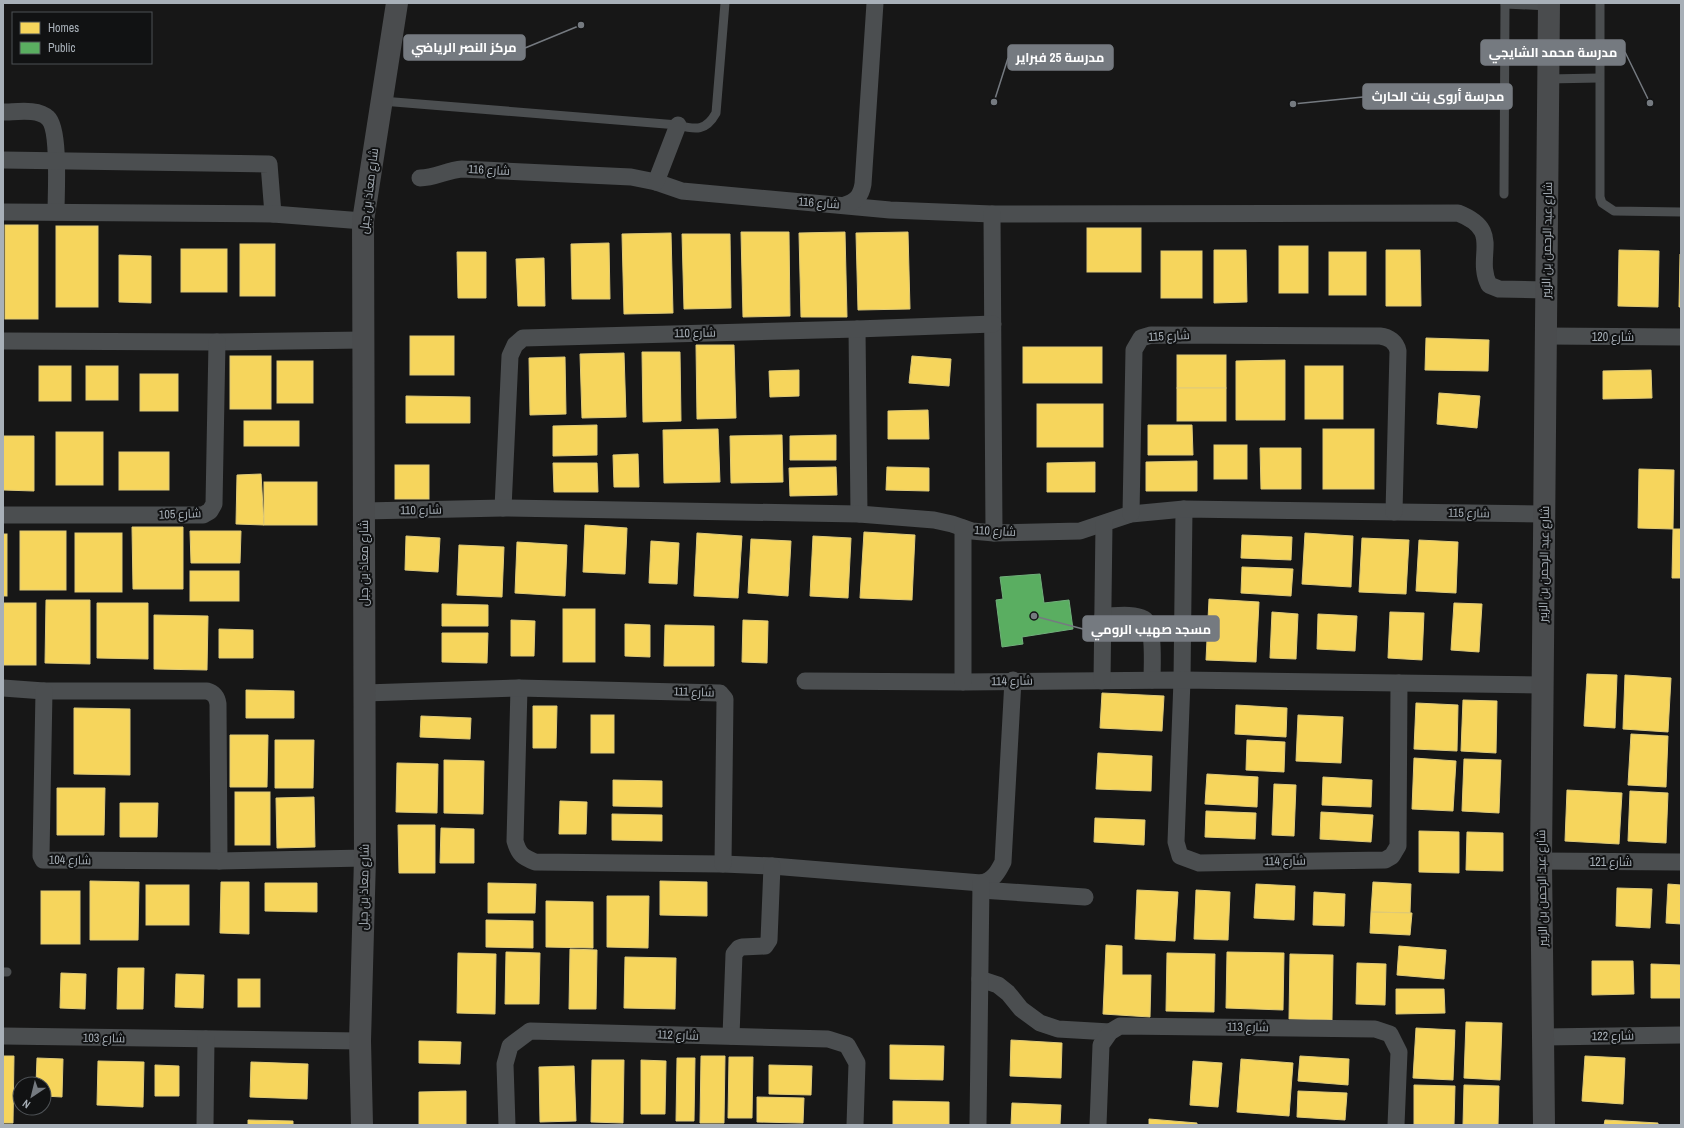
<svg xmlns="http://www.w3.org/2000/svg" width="1684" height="1128" font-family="'Archivo Narrow',Cairo,sans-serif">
	<rect width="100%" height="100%" fill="#171717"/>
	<g fill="#f6d55c" stroke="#dfca78">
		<rect x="5" y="225" width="33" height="94"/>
		<rect x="56" y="226" width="42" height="81"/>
		<rect x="1087" y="228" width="54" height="44"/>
		<path d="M741 232H789L790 316 743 317Z"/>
		<path d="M845 232 847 317H801L799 233Z"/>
		<path d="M908 232 910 309 858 310 856 233Z"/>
		<path d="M671 233 673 313 624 314 622 234Z"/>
		<path d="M682 234H730L731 308 684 309Z"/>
		<path d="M609 243 610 299H572L571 244Z"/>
		<rect x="240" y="244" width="35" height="52"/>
		<rect x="1279" y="246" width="29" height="47"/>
		<rect x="181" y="249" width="46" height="43"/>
		<path d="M1214 250H1246L1247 302 1214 303Z"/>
		<path d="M1386 250H1420L1421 306H1386Z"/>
		<path d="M1619 250 1659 251 1658 307 1618 306Z"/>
		<rect x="1161" y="251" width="41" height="47"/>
		<path d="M457 252H486V298H458Z"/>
		<rect x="1329" y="252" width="37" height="43"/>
		<path d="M1680 254H1681V307H1679Z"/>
		<path d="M119 255 151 256V303L119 302Z"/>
		<path d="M544 258 545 306H518L516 259Z"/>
		<rect x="410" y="336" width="44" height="39"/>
		<path d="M1426 338 1489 340 1488 371 1425 370Z"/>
		<path d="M696 345H734L736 418 697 419Z"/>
		<rect x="1023" y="347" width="79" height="36"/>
		<path d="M642 352H680L681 421 643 422Z"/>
		<path d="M624 353 626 417 582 418 580 354Z"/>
		<rect x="1177" y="355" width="49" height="33"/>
		<rect x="230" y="356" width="41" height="53"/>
		<path d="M912 356 951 359 949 386 909 383Z"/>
		<path d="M565 357 566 414 530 415 529 358Z"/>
		<path d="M1285 360V420H1236V361Z"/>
		<rect x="277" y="361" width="36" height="42"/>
		<rect x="39" y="366" width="32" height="35"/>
		<rect x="86" y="366" width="32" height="34"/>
		<rect x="1305" y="366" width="38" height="53"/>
		<path d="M799 370V396L770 397 769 371Z"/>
		<path d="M1651 370 1652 398 1603 399V371Z"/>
		<rect x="140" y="374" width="38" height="37"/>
		<rect x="1177" y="388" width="49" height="33"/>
		<path d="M1439 393 1480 396 1477 428 1437 424Z"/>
		<path d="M406 396 470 397V423H406Z"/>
		<rect x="1037" y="404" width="66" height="43"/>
		<path d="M928 410 929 439H888V411Z"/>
		<rect x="244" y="421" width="55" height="25"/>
		<path d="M597 425V455L553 456V426Z"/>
		<path d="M1148 425H1192L1193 455H1148Z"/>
		<path d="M718 429 720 482 664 483 663 430Z"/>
		<rect x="1323" y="429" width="51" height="60"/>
		<rect x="56" y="432" width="47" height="53"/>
		<path d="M782 435 783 482 731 483 730 436Z"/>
		<path d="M836 435V460H790V436Z"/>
		<path d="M3 436H34V491L3 490Z"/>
		<rect x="1214" y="445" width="33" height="34"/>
		<path d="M1260 448H1301V489H1261Z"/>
		<rect x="119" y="452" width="50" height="38"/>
		<path d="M638 454 639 487H614L613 455Z"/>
		<path d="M1197 461V491H1146V462Z"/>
		<path d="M1095 462V492H1047V463Z"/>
		<path d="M553 463H597L598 492H554Z"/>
		<rect x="395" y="465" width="34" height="34"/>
		<path d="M836 467 837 495 790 496 789 468Z"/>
		<path d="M887 467 929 468V491L886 490Z"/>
		<path d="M1639 469 1674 470 1673 529 1638 528Z"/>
		<path d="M261 474 264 525 236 524 237 475Z"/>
		<rect x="264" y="482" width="53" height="43"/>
		<path d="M585 525 627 528 625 574 583 572Z"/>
		<path d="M132 527H183V589H133Z"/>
		<path d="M1673 529H1681V578H1672Z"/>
		<rect x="20" y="531" width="46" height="59"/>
		<path d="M190 531H241L240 563H191Z"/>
		<path d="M864 532 915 535 912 600 860 598Z"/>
		<rect x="75" y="533" width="47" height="59"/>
		<path d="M697 533 742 536 738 598 694 596Z"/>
		<path d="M1305 533 1353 536 1351 587 1302 584Z"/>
		<rect x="3" y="534" width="4" height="62"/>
		<path d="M1242 535 1292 537 1291 560 1241 558Z"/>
		<path d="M406 536 440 538 438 572 405 570Z"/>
		<path d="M813 536 851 538 848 598 810 596Z"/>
		<path d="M1362 538 1409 540 1406 594 1359 592Z"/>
		<path d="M751 539 791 541 788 596 748 593Z"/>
		<path d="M1419 540 1458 542 1456 593 1416 591Z"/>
		<path d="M651 541 679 543 677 584 649 583Z"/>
		<path d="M517 542 567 545 565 596 515 593Z"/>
		<path d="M459 545 504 547 502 597 457 595Z"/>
		<path d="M1242 567 1293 569 1291 596 1241 593Z"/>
		<rect x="190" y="571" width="49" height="30"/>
		<path d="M1209 599 1259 602 1256 662 1206 660Z"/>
		<path d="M46 600H90V664L45 663Z"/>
		<rect x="3" y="603" width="33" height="62"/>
		<path d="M97 603H148V659L97 658Z"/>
		<path d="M1454 603 1482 604 1479 652 1451 650Z"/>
		<path d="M442 604 488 605V626H442Z"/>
		<rect x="563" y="609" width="32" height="53"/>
		<path d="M1272 612 1298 614 1296 659 1270 658Z"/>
		<path d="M1390 612 1424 613 1422 660 1388 658Z"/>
		<path d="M1318 614 1357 616 1355 651 1317 649Z"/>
		<path d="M154 615 208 616 207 670 154 669Z"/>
		<path d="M511 620 535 621 534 656H511Z"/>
		<path d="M743 620 768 621 767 663 742 662Z"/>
		<path d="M625 624 650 625V657L625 656Z"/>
		<path d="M665 625 714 626V666H664Z"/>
		<path d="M219 629 253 630V658H219Z"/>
		<path d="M442 633H488L487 663 442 662Z"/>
		<path d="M1587 674 1617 675 1615 728 1584 726Z"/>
		<path d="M1625 675 1671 678 1668 732 1623 729Z"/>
		<path d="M246 690 294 691V718H246Z"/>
		<path d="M1102 693 1164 696 1162 731 1100 728Z"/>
		<path d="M1463 700 1497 701 1496 753 1461 751Z"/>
		<path d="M1416 703 1458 705 1457 751 1414 749Z"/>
		<path d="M1236 705 1287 708 1286 737 1235 734Z"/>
		<path d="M533 706H557L556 748H533Z"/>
		<path d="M74 708 130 709V775L74 774Z"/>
		<rect x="591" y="715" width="23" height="38"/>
		<path d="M1298 715 1343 717 1341 763 1296 761Z"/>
		<path d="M421 716 471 718 470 739 420 737Z"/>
		<path d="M1631 734 1668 736 1666 787 1628 785Z"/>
		<path d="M230 735H268L267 787H230Z"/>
		<path d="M275 740H314L313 788H275Z"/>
		<path d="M1247 740 1285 742 1284 772 1246 770Z"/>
		<path d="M1098 753 1152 756 1151 791 1096 789Z"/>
		<path d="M1414 758 1456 761 1453 811 1412 809Z"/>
		<path d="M1464 759 1501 760 1499 813 1462 811Z"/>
		<path d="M444 760 484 761 483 814 444 813Z"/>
		<path d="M397 763 438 764 437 813 396 812Z"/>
		<path d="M1207 774 1258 777 1257 807 1205 804Z"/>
		<path d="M1323 777 1372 780 1371 807 1322 805Z"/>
		<path d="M613 780 662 781V807L613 806Z"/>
		<path d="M1274 784 1296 785 1294 836 1272 835Z"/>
		<path d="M57 788H105L104 835H57Z"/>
		<path d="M1567 790 1622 793 1619 844 1565 841Z"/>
		<path d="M1630 791 1668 793 1666 843 1628 841Z"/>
		<rect x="235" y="792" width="35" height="53"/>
		<path d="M314 797 315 847 277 848 276 798Z"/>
		<path d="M560 801 587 802 586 834H559Z"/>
		<path d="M120 803H158L157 837H120Z"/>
		<path d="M1206 811 1256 813 1255 839 1205 837Z"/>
		<path d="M1321 812 1373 815 1371 842 1320 839Z"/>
		<path d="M612 814 662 815V841L612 840Z"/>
		<path d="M1095 818 1145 820 1144 845 1094 842Z"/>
		<path d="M398 825H435V873H399Z"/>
		<path d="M441 828 474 829V863H440Z"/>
		<path d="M1419 831 1459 832V873L1419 872Z"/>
		<path d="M1467 832 1503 833V871L1466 870Z"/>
		<path d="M90 881 139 882 138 940H90Z"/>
		<path d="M660 881 707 882V916L660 915Z"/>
		<path d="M221 882H249V934L220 933Z"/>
		<path d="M1373 882 1411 884 1410 913 1371 912Z"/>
		<path d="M265 883H317V912L265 911Z"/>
		<path d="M488 883 536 884 535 913H488Z"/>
		<path d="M1256 884 1295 886 1294 920 1254 918Z"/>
		<path d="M1668 884 1681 885V924L1666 923Z"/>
		<rect x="146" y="885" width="43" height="40"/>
		<path d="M1617 888 1652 889 1650 928 1616 926Z"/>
		<path d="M1137 890 1178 892 1175 941 1135 939Z"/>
		<path d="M1196 890 1230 892 1228 940 1194 939Z"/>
		<rect x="41" y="891" width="39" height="53"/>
		<path d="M1314 892 1345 894 1344 926 1313 925Z"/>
		<path d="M607 896H649L648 948 607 947Z"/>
		<path d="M546 901 593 902V948L546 947Z"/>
		<path d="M1371 912 1412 913 1410 935 1370 933Z"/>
		<path d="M486 920 533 921V948L486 947Z"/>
		<path d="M1106 945 1122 946V975H1151L1150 1017 1103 1014Z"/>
		<path d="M1399 946 1446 950 1444 979 1397 975Z"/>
		<path d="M570 949 597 950 596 1009H569Z"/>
		<path d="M506 952 540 953 539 1004H505Z"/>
		<path d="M1227 952 1284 953 1283 1010 1226 1008Z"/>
		<path d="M458 953 496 954 495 1014 457 1013Z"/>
		<path d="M1167 953 1215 954 1214 1012 1166 1011Z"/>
		<path d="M1290 954 1333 955 1332 1020 1289 1019Z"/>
		<path d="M625 957 676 958 675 1009 624 1008Z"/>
		<path d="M1592 961H1633L1634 994 1592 995Z"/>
		<path d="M1357 963 1386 964 1385 1005 1356 1004Z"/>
		<path d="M1651 964 1681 965V998H1651Z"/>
		<path d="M118 968H144L143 1009H117Z"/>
		<path d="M61 973 86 974 85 1009 60 1008Z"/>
		<path d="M176 974 204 975 203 1008 175 1007Z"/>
		<rect x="238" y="979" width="22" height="28"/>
		<path d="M1396 989H1444L1445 1013 1396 1014Z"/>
		<path d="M1466 1022 1502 1023 1500 1080 1464 1078Z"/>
		<path d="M1416 1028 1455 1030 1453 1080 1413 1078Z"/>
		<path d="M1011 1040 1062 1043 1061 1078 1010 1076Z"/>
		<path d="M419 1041 461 1042 460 1064 419 1063Z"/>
		<path d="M890 1045 944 1046 943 1080 890 1079Z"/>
		<path d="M3 1056H14L13 1123H3Z"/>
		<path d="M701 1056H725L724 1123H700Z"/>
		<path d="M1300 1056 1349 1059 1348 1085 1298 1081Z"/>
		<path d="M1585 1056 1625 1058 1623 1104 1582 1101Z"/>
		<path d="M729 1057H753L752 1118H728Z"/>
		<path d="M37 1058 63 1059 62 1097 44 1096V1084H36Z"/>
		<path d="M677 1058H695L694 1121H676Z"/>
		<path d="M1241 1059 1293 1063 1289 1116 1237 1112Z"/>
		<path d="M592 1060H624L623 1123 591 1122Z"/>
		<path d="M641 1060 666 1061 665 1114H641Z"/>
		<path d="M98 1061 144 1062 143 1107 97 1105Z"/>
		<path d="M1193 1061 1222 1063 1218 1107 1190 1105Z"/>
		<path d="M251 1062 308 1064 307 1099 250 1097Z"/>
		<path d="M155 1065 179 1066V1096H155Z"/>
		<path d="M769 1065 812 1066 811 1095 769 1094Z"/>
		<path d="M574 1066 576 1121 540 1122 539 1067Z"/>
		<path d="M1414 1085 1455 1086 1454 1125H1414Z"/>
		<path d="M1464 1085 1499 1086 1498 1125H1463Z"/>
		<path d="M466 1091V1125H419V1092Z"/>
		<path d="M1298 1091 1347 1093 1345 1120 1297 1117Z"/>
		<path d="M757 1097 804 1098 803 1123 757 1122Z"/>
		<path d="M893 1101 949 1102V1125H893Z"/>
		<path d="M1012 1103 1061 1105 1060 1125H1011Z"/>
		<path d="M1149 1119 1197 1123V1125H1149Z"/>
		<path d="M248 1120 293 1121V1125H248Z"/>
		<path d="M1605 1120 1658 1123V1125H1604Z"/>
	</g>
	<path fill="#5aae61" stroke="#71af7b" d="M1040 574 1044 603 1069 600 1073 629 1022 637 1023 644 1002 647 996 600 1003 599 1000 577Z"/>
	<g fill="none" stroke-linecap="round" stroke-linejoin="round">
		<g stroke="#4b4e50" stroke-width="9">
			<path d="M1600 3V197L1602 203 1614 211 1681 212"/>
			<path d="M1505 4 1549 6"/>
			<path d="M1548 79 1599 78"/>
			<path d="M382 101 678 125C696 130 706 131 716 113L725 3"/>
			<path d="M1504 194 1505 3"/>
			<path d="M3 972H7"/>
		</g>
		<g stroke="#4b4e50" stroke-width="17">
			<path d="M3 112C16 112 38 108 48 118 60 129 56 194 56 212"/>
			<path d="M3 160 269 164 273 214"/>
			<path d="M420 178C435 178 447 170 462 169L631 177 656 182 682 191 890 210 992 214 1458 213C1504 231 1474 255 1489 285L1499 289 1546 290"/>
			<path d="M656 182 678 125"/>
			<path d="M845 205C856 202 861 196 863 184L875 3"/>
			<path d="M3 212 273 214 363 221"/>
			<path d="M992 214 994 533"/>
			<path d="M857 329 859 514"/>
			<path d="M1546 336 1681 337"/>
			<path d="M3 341 217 342 363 340"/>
			<path d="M503 508 510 356 515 345 523 338 857 329 993 324"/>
			<path d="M1184 509 1182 680 1176 842 1180 856 1199 863 1385 860 1392 856 1398 846 1399 683"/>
			<path d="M364 511 503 508 859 514 934 520 952 524 972 531 994 533 1080 531 1131 514 1184 509 1544 514"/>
			<path d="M1131 514 1134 350 1141 338 1151 335 1380 336C1389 337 1396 342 1398 351L1394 512"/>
			<path d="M3 515H203L210 511 214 504 217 342"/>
			<path d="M1103 616C1115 616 1133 613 1144 619 1155 626 1152 667 1152 680"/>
			<path d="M805 681 963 682 1182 680 1542 685"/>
			<path d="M1102 681 1104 524"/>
			<path d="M963 682V528"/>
			<path d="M3 688 44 691H207C214 693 217 697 218 704L219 861"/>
			<path d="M519 688 515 841C519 855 523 857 535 862L723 864 772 866 981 883C993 881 998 872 1003 862L1013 680"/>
			<path d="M44 691 41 856 43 860 219 861 365 858"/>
			<path d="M365 693 519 688 720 693 725 699 723 864"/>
			<path d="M1541 861 1681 862"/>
			<path d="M981 890 1085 897"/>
			<path d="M980 979 998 985 1008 993 1021 1009 1040 1023 1058 1029 1110 1032"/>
			<path d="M3 1036 360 1041"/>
			<path d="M731 1036 734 954 739 948 742 947 765 946 769 940 772 866"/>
			<path d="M1544 1037 1681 1035"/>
			<path d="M205 1125 206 1039"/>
			<path d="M507 1125 505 1064 510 1046 530 1031 828 1039 847 1045 857 1063 855 1125"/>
			<path d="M978 1125 981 883"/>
			<path d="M1098 1125 1101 1045 1110 1032 1120 1026 1375 1029 1390 1034 1399 1052 1396 1125"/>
		</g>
		<g stroke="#4a4c4e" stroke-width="22">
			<path d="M362 1125 360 1041 365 858 363 221 397 3"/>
			<path d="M1544 1125 1541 861 1549 3"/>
		</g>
	</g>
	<g text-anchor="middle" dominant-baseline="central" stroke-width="4" stroke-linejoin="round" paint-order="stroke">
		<g font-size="12" fill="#a8b0b8" stroke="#111213">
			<text transform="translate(489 170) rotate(3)">شارع 116</text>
			<text transform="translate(369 191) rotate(-83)">شارع معاذ بن جبل</text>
			<text transform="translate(819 203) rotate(4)">شارع 116</text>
			<text transform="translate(1547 240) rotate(-89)">شارع عبد الرحمن بن الزبير</text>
			<text transform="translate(695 333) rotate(-1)">شارع 110</text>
			<text transform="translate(1169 336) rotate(-3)">شارع 115</text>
			<text x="1613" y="337">شارع 120</text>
			<text transform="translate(421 510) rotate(-1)">شارع 110</text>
			<text transform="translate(1469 513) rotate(1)">شارع 115</text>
			<text transform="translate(180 514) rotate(-2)">شارع 105</text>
			<text transform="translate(995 531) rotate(3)">شارع 110</text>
			<text transform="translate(364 563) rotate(-90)">شارع معاذ بن جبل</text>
			<text transform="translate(1544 564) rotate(-89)">شارع عبد الرحمن بن الزبير</text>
			<text transform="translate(1012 681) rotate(-1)">شارع 114</text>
			<text transform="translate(694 692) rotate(2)">شارع 111</text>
			<text transform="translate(70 860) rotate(1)">شارع 104</text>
			<text transform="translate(1285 861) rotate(-1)">شارع 114</text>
			<text x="1611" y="862">شارع 121</text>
			<text transform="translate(364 887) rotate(-89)">شارع معاذ بن جبل</text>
			<text transform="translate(1542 888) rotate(-91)">شارع عبد الرحمن بن الزبير</text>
			<text transform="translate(1248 1027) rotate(1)">شارع 113</text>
			<text transform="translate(678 1035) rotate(2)">شارع 112</text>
			<text transform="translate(1613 1036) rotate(-1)">شارع 122</text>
			<text transform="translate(104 1038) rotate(1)">شارع 103</text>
		</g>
	</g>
	<path fill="none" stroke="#757a80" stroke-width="1.5" d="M581 25L525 48M1650 103L1625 52M994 102L1008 58M1293 104L1363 97M1034 616L1083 629"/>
	<g fill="#757a80" stroke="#111213" stroke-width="1.5">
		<circle cx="581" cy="25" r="4"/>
		<circle cx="1650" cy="103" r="4"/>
		<circle cx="994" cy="102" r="4"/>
		<circle cx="1293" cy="104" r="4"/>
		<circle cx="1034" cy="616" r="4"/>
	</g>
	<g fill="#757a80" stroke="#757a80" stroke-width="1.5">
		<rect x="404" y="35" width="121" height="25" rx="4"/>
		<rect x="1481" y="40" width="144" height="25" rx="4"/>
		<rect x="1008" y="45" width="105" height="25" rx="4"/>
		<rect x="1363" y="84" width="149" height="25" rx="4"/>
		<rect x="1083" y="616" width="136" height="25" rx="4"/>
	</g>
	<g font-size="13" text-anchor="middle" font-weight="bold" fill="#fff">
		<text x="464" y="52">مركز النصر الرياضي</text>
		<text x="1553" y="57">مدرسة محمد الشايجي</text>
		<text x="1060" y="62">مدرسة 25 فبراير</text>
		<text x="1438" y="101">مدرسة أروى بنت الحارث</text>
		<text x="1151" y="634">مسجد صهيب الرومي</text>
	</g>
	<rect width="1684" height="1128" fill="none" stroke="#a8b0b8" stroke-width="8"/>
	<rect x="12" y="12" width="140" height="52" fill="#111213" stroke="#4d5155"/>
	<rect x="20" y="22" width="20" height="12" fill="#f6d55c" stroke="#4d5155"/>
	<text x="48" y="32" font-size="12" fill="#a8b0b8">Homes</text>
	<rect x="20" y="42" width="20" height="12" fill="#5aae61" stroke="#4d5155"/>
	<text x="48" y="52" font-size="12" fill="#a8b0b8">Public</text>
	<g transform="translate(32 1096) rotate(215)"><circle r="19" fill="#111213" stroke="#4d5155"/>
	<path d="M0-3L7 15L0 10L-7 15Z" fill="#757a80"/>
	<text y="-6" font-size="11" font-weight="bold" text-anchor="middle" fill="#a8b0b8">N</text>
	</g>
</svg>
